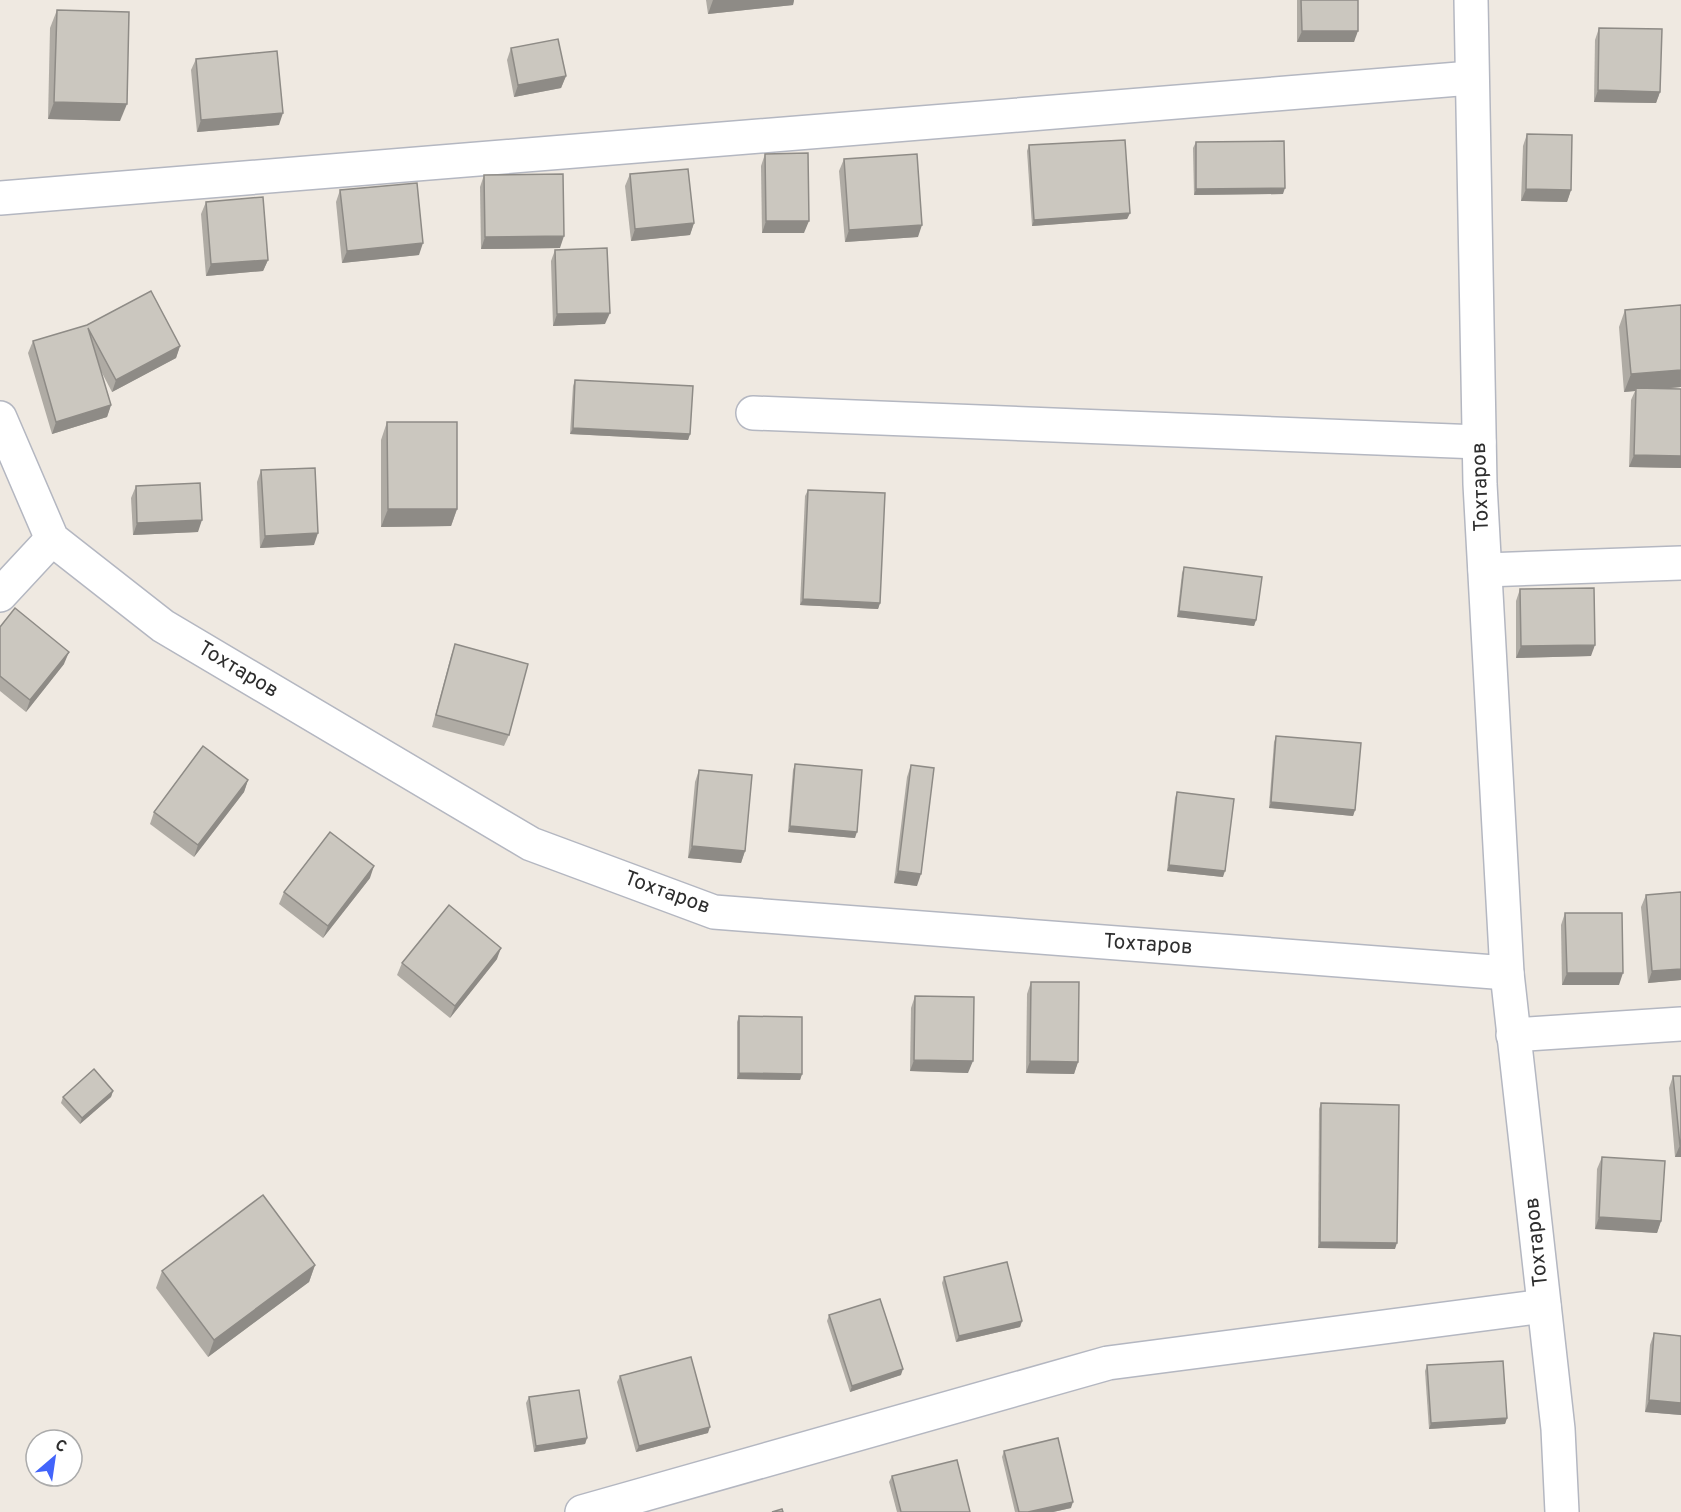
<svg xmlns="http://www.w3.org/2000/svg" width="1681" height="1512" font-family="Overpass,sans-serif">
	<rect width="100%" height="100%" fill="#efe9e1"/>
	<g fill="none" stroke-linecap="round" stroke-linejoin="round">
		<g stroke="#b4b7c1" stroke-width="36">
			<g id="minor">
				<path d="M0 198 1471 78"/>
				<path d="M753 413 1479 442"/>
				<path d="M0 418 52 539 163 626 531 844 714 912 1507 973 1480 484 1471 0"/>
				<path d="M1485 570 1681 563"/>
				<path d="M0 595 52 539"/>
				<path d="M1507 973 1558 1429 1562 1512"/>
				<path d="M1513 1035 1681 1024"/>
				<path d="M582 1512 1108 1363 1544 1306"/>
			</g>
		</g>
		<use href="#minor" stroke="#fff" stroke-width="33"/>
	</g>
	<g fill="#afaba4">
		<path d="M706 0H794L793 5 708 14Z"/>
		<path d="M1297 0H1358L1354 42H1297Z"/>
		<path d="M57 10 120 121 48 119 50 28Z"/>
		<path d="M1599 28 1660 92 1656 103 1594 102 1595 40Z"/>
		<path d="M511 48 566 76 561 88 514 97 507 60Z"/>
		<path d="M196 59 279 125 197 132 191 70Z"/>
		<path d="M1527 134 1571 190 1567 202 1521 201 1523 146Z"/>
		<path d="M1196 142 1283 194 1194 195 1193 148Z"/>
		<path d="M1029 145 1130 213 1127 219 1032 226 1027 151Z"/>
		<path d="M765 154 804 233H762L761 166Z"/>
		<path d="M844 159 918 237 845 242 839 171Z"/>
		<path d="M630 174 694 223 690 235 631 241 625 186Z"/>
		<path d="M484 175 560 248 481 249 480 187Z"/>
		<path d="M340 190 419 255 342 263 336 202Z"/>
		<path d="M206 202 268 260 263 271 206 276 201 214Z"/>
		<path d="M555 250 605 324 553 326 551 261Z"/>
		<path d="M1681 305V387L1662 389H1681V468L1629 467 1631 400 1635 391 1624 392 1619 327 1625 310Z"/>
		<path d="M87 325 180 346 176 358 112 392 101 371 111 405 107 417 52 434 28 353 33 341Z"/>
		<path d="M575 380 690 434 688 440 570 434 573 386Z"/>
		<path d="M387 422 457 509 451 526 381 527V440Z"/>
		<path d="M261 470 314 545 260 548 257 482Z"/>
		<path d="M136 486 198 532 133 535 131 498Z"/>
		<path d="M808 490 880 603 878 609 800 605 805 496Z"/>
		<path d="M1184 567 1256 620 1254 626 1177 617 1182 573Z"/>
		<path d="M1520 589 1591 656 1516 658V601Z"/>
		<path d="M0 627 64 664 26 712 0 691Z"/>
		<path d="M455 644 509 735 504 746 432 727 451 656Z"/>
		<path d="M1276 736 1355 810 1353 816 1269 808 1274 742Z"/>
		<path d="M795 764 855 838 788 832 793 770Z"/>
		<path d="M911 765 917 886 894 883 907 777Z"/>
		<path d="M699 770 745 851 741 863 688 858 695 782Z"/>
		<path d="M248 780 244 792 194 857 150 824 154 812Z"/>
		<path d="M1177 792 1223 877 1167 871 1175 798Z"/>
		<path d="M370 878 323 938 279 904 284 892Z"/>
		<path d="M1646 895 1681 980 1648 983 1641 907Z"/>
		<path d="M1565 913 1619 985H1562L1561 925Z"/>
		<path d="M497 959 450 1018 397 975 402 963Z"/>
		<path d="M1031 982 1078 1062 1074 1074 1026 1073 1027 994Z"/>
		<path d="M915 996 968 1073 910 1071 911 1008Z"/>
		<path d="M739 1016 802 1074 800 1080 737 1079V1022Z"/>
		<path d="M1673 1076H1681V1157H1675L1669 1088Z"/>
		<path d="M113 1091 111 1097 80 1124 61 1103 63 1097Z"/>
		<path d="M1321 1103 1395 1249 1318 1248 1319 1109Z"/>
		<path d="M1602 1157 1661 1221 1657 1233 1595 1229 1597 1169Z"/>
		<path d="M315 1265 309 1282 208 1357 156 1288 162 1271Z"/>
		<path d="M944 1277 1022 1321 1020 1327 956 1342 942 1283Z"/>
		<path d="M829 1315 901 1375 850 1392 827 1321Z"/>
		<path d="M1654 1333 1681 1336V1415L1645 1412 1650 1345Z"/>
		<path d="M1427 1365 1507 1418 1505 1424 1429 1429 1425 1371Z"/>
		<path d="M620 1376 708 1433 636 1452 617 1382Z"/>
		<path d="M529 1397 587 1438 585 1444 534 1452 526 1403Z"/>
		<path d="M1004 1451 1071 1508 1053 1512H1015L1002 1457Z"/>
		<path d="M892 1476 970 1512H897L889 1482Z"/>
	</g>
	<g fill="#8e8b86">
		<path d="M713 0H794L793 5 708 14Z"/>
		<path d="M1302 31H1358L1354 42H1297Z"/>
		<path d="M566 76 561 88 514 97 518 85Z"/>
		<path d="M1598 90 1660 92 1656 103 1594 102Z"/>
		<path d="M54 102 127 104 120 121 48 119Z"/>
		<path d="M283 113 279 125 197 132 201 120Z"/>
		<path d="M1285 188 1283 194 1194 195 1196 189Z"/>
		<path d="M1526 189 1571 190 1567 202 1521 201Z"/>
		<path d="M1130 213 1127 219 1032 226 1034 220Z"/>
		<path d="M766 221H809L804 233H762Z"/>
		<path d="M694 223 690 235 631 241 635 229Z"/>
		<path d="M922 225 918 237 845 242 849 230Z"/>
		<path d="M564 236 560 248 481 249 485 237Z"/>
		<path d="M423 243 419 255 342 263 347 251Z"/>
		<path d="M268 260 263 271 206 276 211 264Z"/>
		<path d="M610 313 605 324 553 326 557 314Z"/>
		<path d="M180 346 176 358 112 392 116 380Z"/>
		<path d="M1681 370V387L1636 391V388L1635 391 1624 392 1631 374Z"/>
		<path d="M111 405 107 417 52 434 56 422Z"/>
		<path d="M573 428 690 434 688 440 570 434Z"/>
		<path d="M1634 455 1681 456V468L1629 467Z"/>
		<path d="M388 509H457L451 526 381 527Z"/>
		<path d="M202 520 198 532 133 535 137 523Z"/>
		<path d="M318 533 314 545 260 548 265 536Z"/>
		<path d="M803 599 880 603 878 609 800 605Z"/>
		<path d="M1179 611 1256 620 1254 626 1177 617Z"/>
		<path d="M1595 645 1591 656 1516 658 1521 646Z"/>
		<path d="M69 652 64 664 26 712 30 700Z"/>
		<path d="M248 780 244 792 194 857 198 845Z"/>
		<path d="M1271 802 1355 810 1353 816 1269 808Z"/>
		<path d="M790 826 857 832 855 838 788 832Z"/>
		<path d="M692 846 745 851 741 863 688 858Z"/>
		<path d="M1169 865 1225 871 1223 877 1167 871Z"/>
		<path d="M374 866 370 878 323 938 328 926Z"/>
		<path d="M898 871 921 874 917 886 894 883Z"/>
		<path d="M501 948 497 959 450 1018 455 1006Z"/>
		<path d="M1681 969V980L1648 983 1652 971Z"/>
		<path d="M1567 973H1623L1619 985H1562Z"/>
		<path d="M914 1060 973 1061 968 1073 910 1071Z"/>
		<path d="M1030 1061 1078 1062 1074 1074 1026 1073Z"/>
		<path d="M739 1073 802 1074 800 1080 737 1079Z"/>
		<path d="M113 1091 111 1097 80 1124 82 1118Z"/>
		<path d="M1680 1145H1681V1157H1675Z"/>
		<path d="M1599 1217 1661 1221 1657 1233 1595 1229Z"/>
		<path d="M1320 1242 1397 1243 1395 1249 1318 1248Z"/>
		<path d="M315 1265 309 1282 208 1357 214 1340Z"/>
		<path d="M1022 1321 1020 1327 956 1342 959 1336Z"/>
		<path d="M903 1369 901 1375 850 1392 852 1386Z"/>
		<path d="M1649 1400 1681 1403V1415L1645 1412Z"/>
		<path d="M1507 1418 1505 1424 1429 1429 1431 1423Z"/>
		<path d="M710 1427 708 1433 636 1452 639 1446Z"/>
		<path d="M587 1438 585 1444 534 1452 536 1446Z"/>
		<path d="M1073 1502 1071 1508 1053 1512H1028Z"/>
	</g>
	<g fill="#cbc7bf" stroke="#8e8b86" stroke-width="1.5">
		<path d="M1301 0H1358V31H1302Z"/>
		<path d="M57 10 129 12 127 104 54 102Z"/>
		<path d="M1599 28 1662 29 1660 92 1598 90Z"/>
		<path d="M558 39 566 76 518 85 511 48Z"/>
		<path d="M277 51 283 113 201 120 196 59Z"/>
		<path d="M1527 134 1572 135 1571 190 1526 189Z"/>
		<path d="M1125 140 1130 213 1034 220 1029 145Z"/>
		<path d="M1284 141 1285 188 1196 189V142Z"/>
		<path d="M808 153 809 221H766L765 154Z"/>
		<path d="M917 154 922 225 849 230 844 159Z"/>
		<path d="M688 169 694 223 635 229 630 174Z"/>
		<path d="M563 174 564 236 485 237 484 175Z"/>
		<path d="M417 183 423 243 347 251 340 190Z"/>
		<path d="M263 197 268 260 211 264 206 202Z"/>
		<path d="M607 248 610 313 557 314 555 250Z"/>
		<path d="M151 291 180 346 116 380 88 328 111 405 56 422 33 341 87 325Z"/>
		<path d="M1681 305V370L1631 374 1625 310Z"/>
		<path d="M575 380 693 386 690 434 573 428Z"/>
		<path d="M1636 388 1681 389V456L1634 455Z"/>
		<path d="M387 422H457V509H388Z"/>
		<path d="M315 468 318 533 265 536 261 470Z"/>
		<path d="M200 483 202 520 137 523 136 486Z"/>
		<path d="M808 490 885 493 880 603 803 599Z"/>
		<path d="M1184 567 1262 577 1256 620 1179 611Z"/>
		<path d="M1594 588 1595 645 1521 646 1520 589Z"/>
		<path d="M15 608 69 652 30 700 0 676V627Z"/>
		<path d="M455 644 528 664 509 735 436 715Z"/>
		<path d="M1276 736 1361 743 1355 810 1271 802Z"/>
		<path d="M203 746 248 780 198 845 154 812Z"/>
		<path d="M795 764 862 770 857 832 790 826Z"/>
		<path d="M911 765 934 768 921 874 898 871Z"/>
		<path d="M699 770 752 775 745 851 692 846Z"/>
		<path d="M1177 792 1234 799 1225 871 1169 865Z"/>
		<path d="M330 832 374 866 328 926 284 892Z"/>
		<path d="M1681 892V969L1652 971 1646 895Z"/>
		<path d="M449 905 501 948 455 1006 402 963Z"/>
		<path d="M1565 913H1622L1623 973H1567Z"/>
		<path d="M1031 982H1079L1078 1062 1030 1061Z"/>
		<path d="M915 996 974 997 973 1061 914 1060Z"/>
		<path d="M739 1016 802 1017V1074L739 1073Z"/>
		<path d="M94 1069 113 1091 82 1118 63 1097Z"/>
		<path d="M1673 1076H1681V1145H1680Z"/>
		<path d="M1321 1103 1399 1105 1397 1243 1320 1242Z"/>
		<path d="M1602 1157 1665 1161 1661 1221 1599 1217Z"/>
		<path d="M263 1195 315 1265 214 1340 162 1271Z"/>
		<path d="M1007 1262 1022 1321 959 1336 944 1277Z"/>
		<path d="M880 1299 903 1369 852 1386 829 1315Z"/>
		<path d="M1654 1333 1681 1336V1403L1649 1400Z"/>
		<path d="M691 1357 710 1427 639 1446 620 1376Z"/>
		<path d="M1503 1361 1507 1418 1431 1423 1427 1365Z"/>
		<path d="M579 1390 587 1438 536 1446 529 1397Z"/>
		<path d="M1058 1438 1073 1502 1028 1512H1019L1004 1451Z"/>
		<path d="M957 1460 970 1512H901L892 1476Z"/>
		<path d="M782 1509 783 1512H772Z"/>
	</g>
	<g text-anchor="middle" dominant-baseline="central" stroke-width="4.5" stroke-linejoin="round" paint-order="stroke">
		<g font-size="21" fill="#2e2e2e" stroke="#fff">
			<text transform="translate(1481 487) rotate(-92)">Тохтаров</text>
			<text transform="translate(238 670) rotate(31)">Тохтаров</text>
			<text transform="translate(667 893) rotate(20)">Тохтаров</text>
			<text transform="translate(1148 945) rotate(4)">Тохтаров</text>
			<text transform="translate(1537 1242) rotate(-96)">Тохтаров</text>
		</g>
	</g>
	<g transform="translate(54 1458) rotate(29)"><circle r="28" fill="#ffffff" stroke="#ababab" stroke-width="1.5"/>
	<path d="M0-4.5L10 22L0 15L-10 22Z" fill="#4264fb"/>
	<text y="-9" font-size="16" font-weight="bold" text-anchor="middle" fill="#2e2e2e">С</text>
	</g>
</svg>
